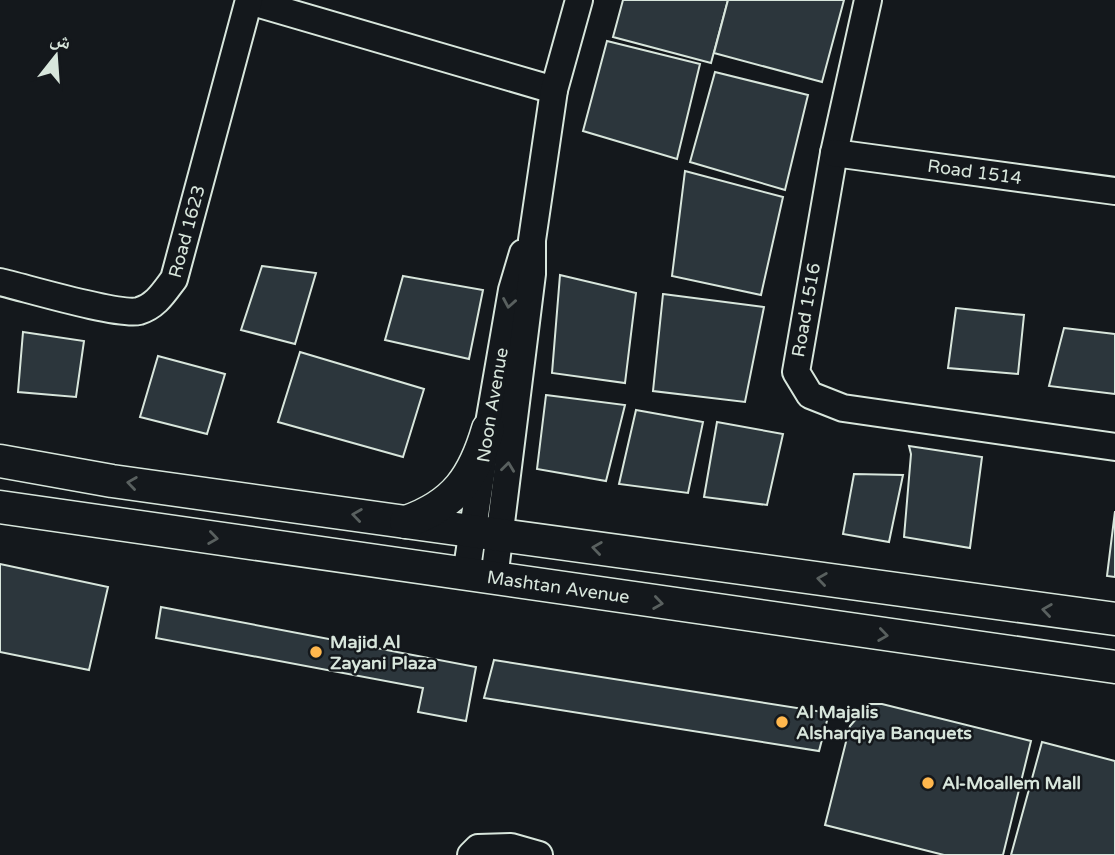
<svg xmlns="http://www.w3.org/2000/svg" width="1115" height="855" font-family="'Varela Round','Noto Naskh Arabic',sans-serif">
	<rect width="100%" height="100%" fill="#14181c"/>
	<g fill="#2c363c" stroke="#d8e6dc" stroke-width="2">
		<path d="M623 0H728L711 63 613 37Z"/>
		<path d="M728 0H844L822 82 714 53Z"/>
		<path d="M607 41 700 64 677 159 583 131Z"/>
		<path d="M715 72 808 95 785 190 690 162Z"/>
		<path d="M685 171 783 197 761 295 672 276Z"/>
		<path d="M262 266 316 273 295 344 241 330Z"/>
		<path d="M560 275 636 293 625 383 552 373Z"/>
		<path d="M403 276 483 290 469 359 385 340Z"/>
		<path d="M663 294 764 307 745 402 653 391Z"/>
		<path d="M956 308 1024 315 1018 374 948 368Z"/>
		<path d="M1064 328 1115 334V394L1049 386Z"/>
		<path d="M23 332 84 341 76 397 18 392Z"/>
		<path d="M300 352 424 389 403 457 278 422Z"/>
		<path d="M158 356 225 374 207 434 140 417Z"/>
		<path d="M546 395 625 405 606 481 537 469Z"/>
		<path d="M636 410 703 422 688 493 619 484Z"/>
		<path d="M717 422 783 434 767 505 704 497Z"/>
		<path d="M909 446 982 457 970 548 904 537 911 454Z"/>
		<path d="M854 474 903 475 889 542 843 534Z"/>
		<path d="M1115 511V577L1107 576Z"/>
		<path d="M0 564 108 587 89 670 0 652Z"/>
		<path d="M161 607 476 667 466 721 418 712 423 688 156 638Z"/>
		<path d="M494 660 829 713 819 751 484 698Z"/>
		<path d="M869 704H882L1031 741 1003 855H944L825 825 850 726Z"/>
		<path d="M1042 742 1115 761V855H1011Z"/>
	</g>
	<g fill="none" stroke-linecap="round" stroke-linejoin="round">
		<g stroke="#d8e6dc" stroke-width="30">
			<g id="minor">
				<path d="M868 0 834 153 796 372 810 395 843 408 1115 447"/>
				<path d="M249 1 554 90"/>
				<path id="s1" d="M834 153 1115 191"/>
				<path id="s2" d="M0 282C26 288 118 316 139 311 156 306 164 292 174 279L249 0"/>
				<path id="s3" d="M466 575 488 429 512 290 523 253"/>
				<path d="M494 579 532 274V240L554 90 579 0"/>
				<path d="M471 855 478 848 511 847 539 855"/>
			</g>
		</g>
		<g stroke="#d8e6dc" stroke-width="35">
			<g id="tertiary">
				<path d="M0 461 112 481 420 524 1115 619"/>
				<path id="s4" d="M0 507 1115 667"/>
				<path d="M406 522C455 505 474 477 488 429"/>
			</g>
		</g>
		<use href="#minor" stroke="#14181c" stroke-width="26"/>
		<use href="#tertiary" stroke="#14181c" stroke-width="32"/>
	</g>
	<defs><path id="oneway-chevron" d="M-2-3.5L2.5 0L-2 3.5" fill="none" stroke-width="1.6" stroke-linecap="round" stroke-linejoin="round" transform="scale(1.75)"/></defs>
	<g stroke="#59605f">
		<use href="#oneway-chevron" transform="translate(509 303) rotate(100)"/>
		<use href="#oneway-chevron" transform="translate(508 467) rotate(-83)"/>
		<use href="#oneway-chevron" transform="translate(132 483) rotate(-172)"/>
		<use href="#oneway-chevron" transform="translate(357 515) rotate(-172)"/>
		<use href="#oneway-chevron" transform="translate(213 538) rotate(8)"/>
		<use href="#oneway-chevron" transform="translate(597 548) rotate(-172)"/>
		<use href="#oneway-chevron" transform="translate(822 579) rotate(-172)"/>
		<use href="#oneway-chevron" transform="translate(658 603) rotate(8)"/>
		<use href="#oneway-chevron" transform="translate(1047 610) rotate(-172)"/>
		<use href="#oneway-chevron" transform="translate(883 635) rotate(8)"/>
	</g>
	<g fill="#ffb74d" stroke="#14181c" stroke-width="2.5">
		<circle cx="316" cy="652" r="7"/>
		<circle cx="782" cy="722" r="7"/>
		<circle cx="928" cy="783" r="7"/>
	</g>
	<g text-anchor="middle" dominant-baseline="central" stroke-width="5" stroke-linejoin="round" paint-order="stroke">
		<g font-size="18" fill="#d8e6dc" stroke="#14181c">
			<text stroke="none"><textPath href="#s1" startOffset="142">Road 1514</textPath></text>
			<text stroke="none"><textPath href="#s2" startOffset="240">Road 1623</textPath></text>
			<text transform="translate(806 310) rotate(-80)">Road 1516</text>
			<text stroke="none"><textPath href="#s3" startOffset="172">Noon Avenue</textPath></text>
			<text stroke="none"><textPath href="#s4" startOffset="564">Mashtan Avenue</textPath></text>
		</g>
		<g font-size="18" font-weight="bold" fill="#d8e6dc" stroke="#14181c" text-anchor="start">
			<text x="330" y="642">Majid Al<tspan x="330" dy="21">Zayani Plaza</tspan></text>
			<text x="796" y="712">Al Majalis<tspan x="796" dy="21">Alsharqiya Banquets</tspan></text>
			<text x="942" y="783">Al-Moallem Mall</text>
		</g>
	</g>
	<g transform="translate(56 56) rotate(17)" stroke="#14181c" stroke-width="5" paint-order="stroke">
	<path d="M0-5L12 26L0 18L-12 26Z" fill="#d8e6dc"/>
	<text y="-10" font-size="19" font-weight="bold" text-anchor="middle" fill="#d8e6dc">ش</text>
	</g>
</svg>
